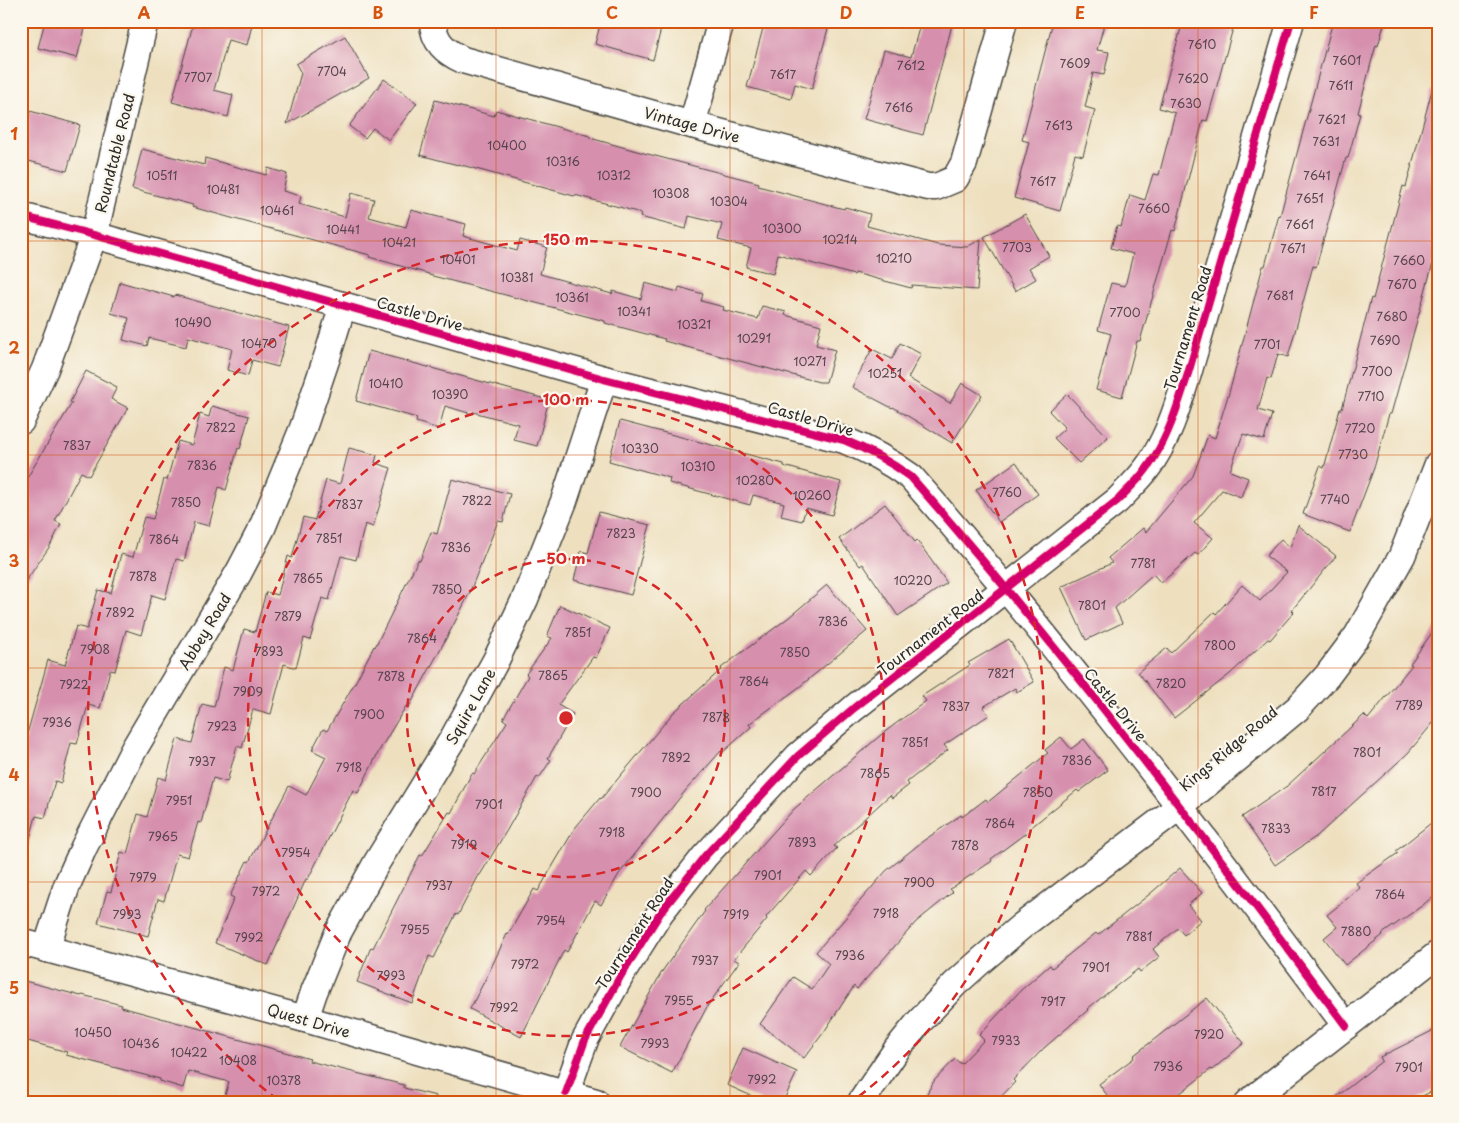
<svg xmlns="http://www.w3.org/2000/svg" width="1459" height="1123" font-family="'Playpen Sans',sans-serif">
	<rect width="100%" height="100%" fill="#fbf7ec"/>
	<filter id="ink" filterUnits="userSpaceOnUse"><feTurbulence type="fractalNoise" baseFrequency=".02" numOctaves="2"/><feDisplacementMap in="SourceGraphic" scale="10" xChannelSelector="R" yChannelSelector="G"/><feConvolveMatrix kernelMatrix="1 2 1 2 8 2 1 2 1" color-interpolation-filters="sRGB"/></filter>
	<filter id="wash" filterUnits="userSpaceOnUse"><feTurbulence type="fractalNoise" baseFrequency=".0096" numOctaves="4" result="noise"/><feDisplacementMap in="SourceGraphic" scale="20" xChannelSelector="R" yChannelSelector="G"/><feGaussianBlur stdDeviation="1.12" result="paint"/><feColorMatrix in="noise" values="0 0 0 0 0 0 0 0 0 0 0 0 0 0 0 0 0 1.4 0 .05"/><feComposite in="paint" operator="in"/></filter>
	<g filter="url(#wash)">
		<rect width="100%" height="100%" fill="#eee0bf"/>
		<g id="blocks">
			<g fill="#d68fad">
				<path d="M45 21H87L77 58 38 48Z"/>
				<path d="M194 21H253L247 45 228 40 214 90 233 95 228 117 172 102Z"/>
				<path d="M601 21H663L653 60 595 44Z"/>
				<path d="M765 21H830L812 89 795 84 791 99 747 87Z"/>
				<path d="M921 21H953L923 135 864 119 884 50 911 57Z"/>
				<path d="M1053 21H1105L1097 50 1109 52 1104 75 1093 73 1085 107 1095 110 1083 156 1075 154 1060 211 1014 198 1029 142 1022 140Z"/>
				<path d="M1183 21H1235L1207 121 1203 120 1175 231 1172 230 1140 341H1137L1122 397 1096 390 1111 334 1098 330 1111 283 1125 286 1133 254 1111 248 1117 226 1121 227 1130 195 1145 200 1153 174 1159 175 1175 113 1159 108Z"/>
				<path d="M1333 21H1385L1378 46 1376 45 1371 63 1358 113 1360 114 1348 158H1346L1316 267 1313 266 1288 357 1278 354 1271 379 1267 378 1258 410 1272 414 1264 440 1243 434 1230 471 1248 478 1241 497 1222 490 1194 523 1213 538 1198 555 1195 553 1161 583 1153 574 1115 608 1122 623 1086 640 1061 587 1112 563 1108 558 1143 528 1146 532 1193 476 1208 435 1215 438 1231 386 1263 266H1265L1279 215 1280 216Z"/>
				<path d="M345 36 369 78 287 124 301 73 296 64Z"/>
				<path d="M384 79 417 103 389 140 373 128 365 138 349 126Z"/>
				<path d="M1432 90 1438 91V245L1391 414H1389L1374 468 1350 532 1303 514 1320 466 1324 468 1340 409H1342L1371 298 1373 299 1403 186 1406 187Z"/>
				<path d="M435 100 494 116 496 110 590 136V138L644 153 759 183 758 186 844 209 845 207 870 214 867 226 938 245 967 247 981 239 977 290 912 285 911 288 855 273 854 275 778 254 773 274 746 267 751 248 718 240 722 224 689 216 686 229 640 217 641 213 575 195 574 196 458 164V165L420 155Z"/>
				<path d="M30 111 80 125 67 171 21 159V145Z"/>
				<path d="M142 149 204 165 205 158 266 175 268 168 287 174 283 191 301 196 299 204 345 217 351 193 374 199 369 217 406 227 411 210 466 224 463 236 517 251 520 240 547 247 540 274 612 294 613 291 641 299 645 283 678 292 679 287 703 294 701 301 724 307 723 310 758 319 762 306 786 312 785 315 821 325 816 345 835 350 826 382H819L664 341 665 339 605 323V321L429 275V274L369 257 370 255 253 224 192 207 193 205 132 189Z"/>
				<path d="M1025 214 1049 256 1029 268 1036 279 1015 291 984 237Z"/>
				<path d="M120 282 174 297 175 295 289 327 278 367 252 360 248 376 227 370 232 349 188 337 186 347 149 338 147 346 123 340 129 318 111 313Z"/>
				<path d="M900 343 921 354 908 378 950 403 962 383 982 395 952 443 893 407 892 408 852 387 872 349 892 359Z"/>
				<path d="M369 351 549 400 537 446 514 440 518 424 473 412 472 414 445 406 439 429 416 422 417 418 356 401Z"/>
				<path d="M86 371 117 387 111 399 128 408 89 476 81 472 55 521 61 524 50 546 21 588V488L72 403 70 402Z"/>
				<path d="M1067 394 1108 437 1079 463 1054 438 1065 428 1049 411Z"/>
				<path d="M212 406 249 416 240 449 238 448 226 490 219 487 209 526 194 522 184 561 176 559 165 599 152 595 141 635 126 630 115 671 110 670 100 708 88 705 77 744 71 743 61 783 55 781 45 818 36 816 27 850H21V739L25 741 48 660 65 665 76 626 87 629 98 590 111 593 121 554 133 557 144 517 153 519 164 479 167 480 178 441 192 445 200 414 209 417Z"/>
				<path d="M620 421 784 464V466L841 482 832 515 806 508 802 521 781 516 784 503 753 495 750 505 669 483 670 478 609 461Z"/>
				<path d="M349 448 377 455 375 463 391 468 373 527 365 524 356 560 341 556 329 600 322 598 310 640 304 638 296 668 284 664 271 714 253 709 242 748 237 746 227 782 213 778 201 823 198 822 188 857 177 854 164 901 158 899 148 936 98 923 107 891 111 892 121 852 127 854 138 814 147 817 158 777 166 780 177 739 192 743 202 704 214 707 224 667 233 670 244 629 255 632 266 592 278 595 288 556 292 558 303 517 315 520 326 480 340 484Z"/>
				<path d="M1016 462 1038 494 999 522 976 490Z"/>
				<path d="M452 479 510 494 503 522 498 521 469 594 455 622 409 707 406 706 379 751 358 793 353 790 308 879H306L268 965 215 943 234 898 230 896 247 861 249 862 289 786 306 795 326 757 312 750 323 729 327 731 357 679 374 646 375 647 418 560 420 561 431 532 437 534Z"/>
				<path d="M885 504 915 542 917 540 947 583 898 616 863 564 860 566 839 539Z"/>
				<path d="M599 512 650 525 631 595 574 580 581 551 588 553Z"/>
				<path d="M1298 525 1336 556 1292 610 1294 612 1270 640 1268 639 1230 674 1174 718 1138 672 1167 648 1171 653 1214 612 1216 614 1242 585 1260 601 1287 572 1266 556 1281 539 1290 547Z"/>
				<path d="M827 585 867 631 798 688 749 724 751 727 722 753 721 751 686 790 619 874 601 905 595 901 567 952 564 950 521 1037 470 1009 490 970 507 934 508 935 534 889 538 891 575 828 600 798 601 799 673 713 722 669 721 668 788 618Z"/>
				<path d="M560 605 610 628 596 658 593 657 558 705 573 714 548 758 551 760 539 778 537 777 507 830 480 875H479L458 915 456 914 434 958 429 956 412 1003 357 982 371 947 373 948 420 855 422 856 449 812 451 813 472 773 474 774 507 722 503 719 528 676 526 674 552 638 547 636Z"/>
				<path d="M1438 624V717L1408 753 1363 794 1317 836 1275 865 1242 817 1287 786 1364 715 1368 719 1412 665 1410 664Z"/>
				<path d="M1009 639 1034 682 1017 692 1015 688 983 707 989 715 944 745 948 750 907 782 909 785 892 798 890 795 834 846 837 848 811 876 806 871 766 917 767 919 734 959 739 962 708 1005 672 1073 620 1047 663 970 705 911 704 910 794 809 882 734 926 701 922 696 970 665 968 663Z"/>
				<path d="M1061 737 1071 749 1084 739 1108 770 1079 792 1077 790 1029 829 1030 830 991 859 992 861 950 889 953 892 916 922 857 989 854 986 824 1032 804 1058 760 1024 793 977 812 989 829 964 816 952 886 871 923 841 961 815 962 817 986 799 988 802 1048 753 1045 750Z"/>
				<path d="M1431 823 1438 832V892L1423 905 1382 934 1383 935 1345 965 1324 938 1337 927 1327 915 1360 888 1356 883 1398 853 1396 851Z"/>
				<path d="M1180 868 1202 893 1188 905 1201 920 1184 935 1178 928 1153 949 1159 957 1140 972 1138 969 1087 1009 1088 1010 1044 1048 1013 1080 1015 1082 996 1102H922L934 1081 955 1059 961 1064 984 1040 979 1035 1021 990 1050 965 1052 968 1096 933 1098 935 1151 893Z"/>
				<path d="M21 980 81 996 82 995 122 1005 121 1007 310 1059 309 1061 404 1085V1088L436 1096 435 1102H238L224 1098 229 1082 188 1071 183 1088 160 1081V1079L66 1055 67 1052 21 1039Z"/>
				<path d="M1207 998 1244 1043 1212 1070 1211 1069 1169 1102H1112L1099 1084 1134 1058 1133 1056Z"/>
				<path d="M1438 1028V1088L1411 1102H1330L1382 1061 1380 1057Z"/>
				<path d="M743 1048 797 1072 783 1102H765L727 1085Z"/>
			</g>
		</g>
	</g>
	<g filter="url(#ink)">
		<use href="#blocks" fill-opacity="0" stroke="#484641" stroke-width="1"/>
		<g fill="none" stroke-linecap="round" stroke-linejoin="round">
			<g stroke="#484641" stroke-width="29">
				<g id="minor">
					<path d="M433 21C433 42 446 52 463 60L692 125 928 187H936L955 179 964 163 1004 21"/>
					<path d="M692 125 721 21"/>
					<path d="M21 216 94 235 604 379 844 440C869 450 889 461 911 477 1065 653 1206 839 1346 1026"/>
					<path d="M21 421 45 369 94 235 145 21"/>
					<path d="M21 942 305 1019 596 1102"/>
					<path d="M46 949 67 885 84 847 134 749 239 572 262 528 303 428 327 357 343 305"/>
					<path d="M305 1019 314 992 338 933 377 862 452 740 496 660 525 599 564 501 604 379"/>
					<path d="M566 1093 585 1040 621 975 660 913 705 856 798 756 854 708 1118 500C1131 486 1146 473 1155 456 1170 432 1178 404 1187 377L1291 21"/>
					<path d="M861 1102 897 1049 919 1022 955 984 983 959 1023 925 1180 806 1298 708 1327 676 1357 636 1402 556 1438 464"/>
					<path d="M1249 1102 1438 954"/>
				</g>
			</g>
			<use href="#minor" stroke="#fff" stroke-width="26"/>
			<g stroke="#fbf7ec" stroke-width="11">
				<g id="cycleway">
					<path d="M21 216 94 235 604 379 844 440C869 450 889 461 911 477 1065 653 1206 839 1346 1026"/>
					<path d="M566 1093 585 1040 621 975 660 913 705 856 798 756 854 708 1118 500C1131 486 1146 473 1155 456 1170 432 1178 404 1187 377L1291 21"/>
				</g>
			</g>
			<use href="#cycleway" stroke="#d6006c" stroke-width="8"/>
		</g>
	</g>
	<path fill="none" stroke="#d5540f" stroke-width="1" stroke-opacity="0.55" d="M262 21V1102M496 21V1102M730 21V1102M964 21V1102M1198 21V1102M21 241H1438M21 455H1438M21 668H1438M21 882H1438"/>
	<g fill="none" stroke="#d62828" stroke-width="2.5" stroke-dasharray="9 6">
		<circle cx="566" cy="718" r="159"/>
		<circle cx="566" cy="718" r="318"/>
		<path d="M278 1100A478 478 0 1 1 854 1100"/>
	</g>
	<g text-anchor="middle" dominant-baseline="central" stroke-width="4.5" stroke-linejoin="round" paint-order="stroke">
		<g font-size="12" fill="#56444c">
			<text x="1202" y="44">7610</text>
			<text x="1347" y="60">7601</text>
			<text x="1075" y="63">7609</text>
			<text x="911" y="65">7612</text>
			<text x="332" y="71">7704</text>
			<text x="783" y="74">7617</text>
			<text x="198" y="77">7707</text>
			<text x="1193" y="78">7620</text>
			<text x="1341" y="85">7611</text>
			<text x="1186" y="103">7630</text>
			<text x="899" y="107">7616</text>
			<text x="1332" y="119">7621</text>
			<text x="1059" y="125">7613</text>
			<text x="1326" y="141">7631</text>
			<text x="507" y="145">10400</text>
			<text x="563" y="161">10316</text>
			<text x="162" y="175">10511</text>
			<text x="614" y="175">10312</text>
			<text x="1317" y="175">7641</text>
			<text x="1043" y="181">7617</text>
			<text x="223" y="189">10481</text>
			<text x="671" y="193">10308</text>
			<text x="1310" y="198">7651</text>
			<text x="729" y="201">10304</text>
			<text x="1154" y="208">7660</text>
			<text x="277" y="210">10461</text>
			<text x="1300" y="224">7661</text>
			<text x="782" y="228">10300</text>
			<text x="343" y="229">10441</text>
			<text x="840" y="239">10214</text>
			<text x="399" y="242">10421</text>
			<text x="1017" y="247">7703</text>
			<text x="1293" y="248">7671</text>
			<text x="894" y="258">10210</text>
			<text x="458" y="259">10401</text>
			<text x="1409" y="260">7660</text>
			<text x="517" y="277">10381</text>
			<text x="1402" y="284">7670</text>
			<text x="1280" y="295">7681</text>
			<text x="572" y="297">10361</text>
			<text x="634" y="311">10341</text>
			<text x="1125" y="312">7700</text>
			<text x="1392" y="316">7680</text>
			<text x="193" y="322">10490</text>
			<text x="694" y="324">10321</text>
			<text x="754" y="338">10291</text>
			<text x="1385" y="340">7690</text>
			<text x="259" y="343">10470</text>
			<text x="1267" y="344">7701</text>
			<text x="810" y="361">10271</text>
			<text x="1377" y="371">7700</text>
			<text x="885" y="373">10251</text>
			<text x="386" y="383">10410</text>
			<text x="450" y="394">10390</text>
			<text x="1371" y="396">7710</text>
			<text x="221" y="427">7822</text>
			<text x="1360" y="428">7720</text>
			<text x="77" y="445">7837</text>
			<text x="640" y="448">10330</text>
			<text x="1353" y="454">7730</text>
			<text x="202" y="465">7836</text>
			<text x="698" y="466">10310</text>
			<text x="755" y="480">10280</text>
			<text x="1007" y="492">7760</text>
			<text x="812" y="495">10260</text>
			<text x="1335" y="499">7740</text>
			<text x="477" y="500">7822</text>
			<text x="186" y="502">7850</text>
			<text x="349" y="504">7837</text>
			<text x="621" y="533">7823</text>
			<text x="329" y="538">7851</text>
			<text x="164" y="539">7864</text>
			<text x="456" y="547">7836</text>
			<text x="1143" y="563">7781</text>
			<text x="143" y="576">7878</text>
			<text x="308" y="578">7865</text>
			<text x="913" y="580">10220</text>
			<text x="447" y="589">7850</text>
			<text x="1092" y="605">7801</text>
			<text x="120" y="612">7892</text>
			<text x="288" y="616">7879</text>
			<text x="833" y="621">7836</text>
			<text x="578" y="632">7851</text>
			<text x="422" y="638">7864</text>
			<text x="1220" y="645">7800</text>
			<text x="95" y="649">7908</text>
			<text x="269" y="651">7893</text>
			<text x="795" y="652">7850</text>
			<text x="1001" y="673">7821</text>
			<text x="553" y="675">7865</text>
			<text x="391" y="676">7878</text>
			<text x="754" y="681">7864</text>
			<text x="1171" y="683">7820</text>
			<text x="74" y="684">7922</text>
			<text x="248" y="691">7909</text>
			<text x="1409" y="705">7789</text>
			<text x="956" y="706">7837</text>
			<text x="369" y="714">7900</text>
			<text x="716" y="717">7878</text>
			<text x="57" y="722">7936</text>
			<text x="222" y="726">7923</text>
			<text x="915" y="742">7851</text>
			<text x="1367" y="752">7801</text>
			<text x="676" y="757">7892</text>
			<text x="1077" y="760">7836</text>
			<text x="202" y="761">7937</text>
			<text x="349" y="767">7918</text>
			<text x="875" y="773">7865</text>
			<text x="1324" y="791">7817</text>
			<text x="646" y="792">7900</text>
			<text x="1038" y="792">7850</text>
			<text x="179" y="800">7951</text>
			<text x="489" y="804">7901</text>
			<text x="1000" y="823">7864</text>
			<text x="1276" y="828">7833</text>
			<text x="612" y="832">7918</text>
			<text x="163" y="836">7965</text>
			<text x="802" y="842">7893</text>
			<text x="464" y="844">7919</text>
			<text x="965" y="845">7878</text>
			<text x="296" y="852">7954</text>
			<text x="768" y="875">7901</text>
			<text x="143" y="877">7979</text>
			<text x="919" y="882">7900</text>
			<text x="439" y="885">7937</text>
			<text x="266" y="891">7972</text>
			<text x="1390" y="894">7864</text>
			<text x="886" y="913">7918</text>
			<text x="127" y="914">7993</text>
			<text x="736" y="914">7919</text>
			<text x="551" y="920">7954</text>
			<text x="415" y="929">7955</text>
			<text x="1356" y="931">7880</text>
			<text x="1139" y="936">7881</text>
			<text x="249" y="937">7992</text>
			<text x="850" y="955">7936</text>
			<text x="705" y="960">7937</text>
			<text x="525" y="964">7972</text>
			<text x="1096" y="967">7901</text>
			<text x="391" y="975">7993</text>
			<text x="679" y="1000">7955</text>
			<text x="1053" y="1001">7917</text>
			<text x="504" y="1007">7992</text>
			<text x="93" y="1032">10450</text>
			<text x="1209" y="1034">7920</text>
			<text x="1006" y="1040">7933</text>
			<text x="141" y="1043">10436</text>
			<text x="655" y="1043">7993</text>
			<text x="189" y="1052">10422</text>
			<text x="238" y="1060">10408</text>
			<text x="1168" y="1066">7936</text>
			<text x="1409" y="1067">7901</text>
			<text x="762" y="1079">7992</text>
			<text x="284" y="1080">10378</text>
		</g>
		<g font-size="15" fill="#2b2b2b" stroke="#fbf7ec">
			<text transform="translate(692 124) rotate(15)">Vintage Drive</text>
			<text transform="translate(114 153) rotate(-76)">Roundtable Road</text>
			<text transform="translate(420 313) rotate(16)">Castle Drive</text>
			<text transform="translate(1187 328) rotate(-73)">Tournament Road</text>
			<text transform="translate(811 418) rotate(16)">Castle Drive</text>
			<text transform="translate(204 631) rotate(-59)">Abbey Road</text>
			<text transform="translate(930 632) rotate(-38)">Tournament Road</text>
			<text transform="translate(1116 704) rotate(51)">Castle Drive</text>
			<text transform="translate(470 706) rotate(-61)">Squire Lane</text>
			<text transform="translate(1228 748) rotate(-40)">Kings Ridge Road</text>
			<text transform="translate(634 933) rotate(-57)">Tournament Road</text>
			<text transform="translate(309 1020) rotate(16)">Quest Drive</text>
		</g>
	</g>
	<circle cx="566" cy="718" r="8" fill="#d62828" stroke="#fbf7ec" stroke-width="2.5"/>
	<g font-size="15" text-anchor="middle" font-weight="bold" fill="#d62828" stroke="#fbf7ec" stroke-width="4.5" stroke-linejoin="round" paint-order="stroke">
		<text x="566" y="245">150 m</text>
		<text x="566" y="405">100 m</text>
		<text x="566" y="564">50 m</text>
	</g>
	<rect width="1459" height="1123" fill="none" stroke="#fbf7ec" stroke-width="55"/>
	<rect x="28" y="28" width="1404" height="1068" fill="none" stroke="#d5540f" stroke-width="2"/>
	<g font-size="16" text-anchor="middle" font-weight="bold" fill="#d5540f">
		<text x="144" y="19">A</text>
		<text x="378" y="19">B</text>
		<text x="612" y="19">C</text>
		<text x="846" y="19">D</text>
		<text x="1080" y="19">E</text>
		<text x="1314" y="19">F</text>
		<text x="14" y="140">1</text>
		<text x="14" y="354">2</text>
		<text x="14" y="567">3</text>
		<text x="14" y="781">4</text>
		<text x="14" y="994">5</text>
	</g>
</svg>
